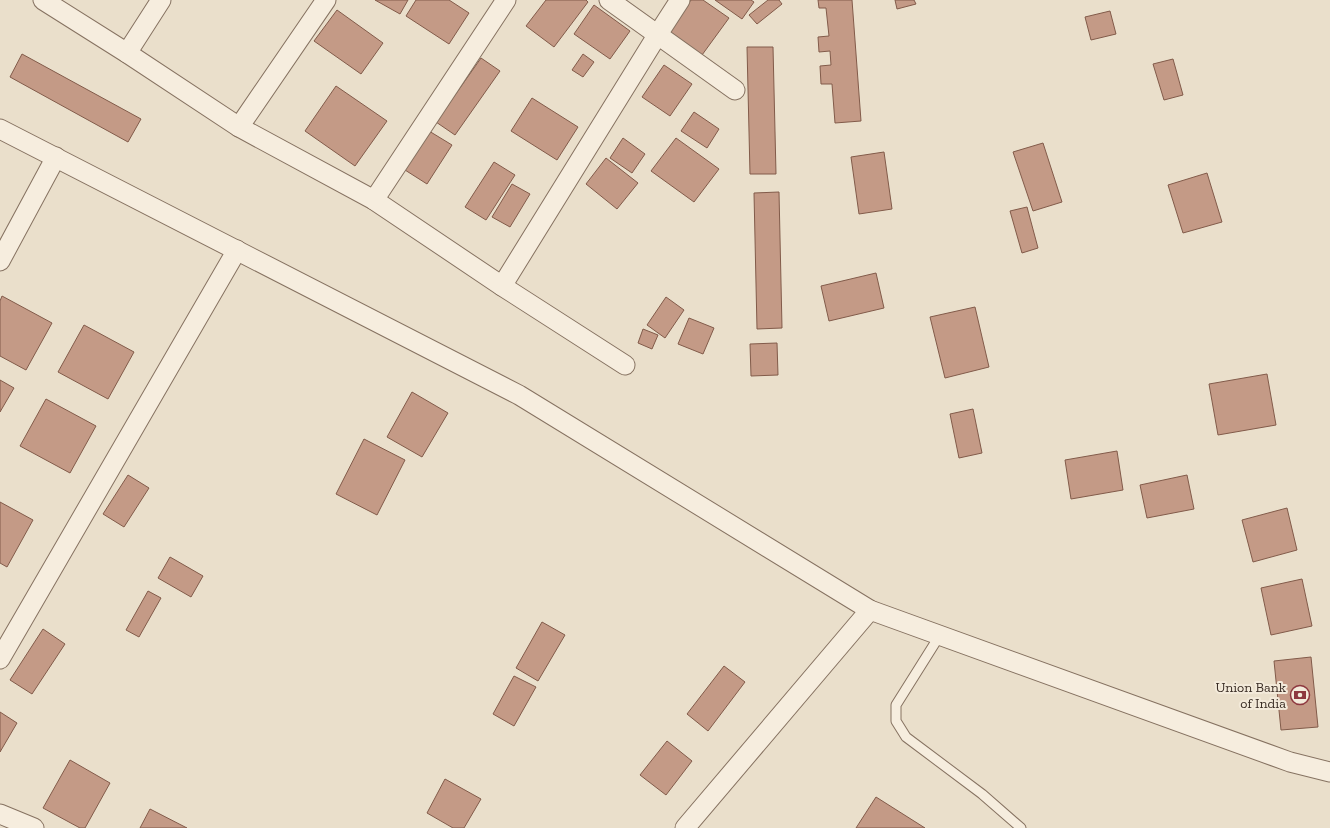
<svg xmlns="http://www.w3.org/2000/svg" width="1330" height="828" font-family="'Zilla Slab',serif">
	<rect width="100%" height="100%" fill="#eadfcb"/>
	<g fill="#c49a86" stroke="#825b4a">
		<path d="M375 0H408L400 14Z"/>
		<path d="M416 0H449L469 13 449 44 406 16Z"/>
		<path d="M546 0H586L588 2 554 47 526 26Z"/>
		<path d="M691 0H703L729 18 702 55 669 31Z"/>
		<path d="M715 0H751L754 2 742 19Z"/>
		<path d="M768 0H779L782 4 757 24 749 15Z"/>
		<path d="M818 0H852L861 121 835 123 832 84H821L820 66 831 65 830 51 819 52 818 37 829 36 826 8H819Z"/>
		<path d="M895 0H914L916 4 897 9Z"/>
		<path d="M594 5 630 31 610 59 574 34Z"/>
		<path d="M337 10 383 43 361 74 314 41Z"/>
		<path d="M1110 11 1116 34 1091 40 1085 17Z"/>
		<path d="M747 47H773L776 174H750Z"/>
		<path d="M22 54 141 119 128 142 10 77Z"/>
		<path d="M583 54 594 62 583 77 572 70Z"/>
		<path d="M481 58 500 71 455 135 436 122Z"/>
		<path d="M1173 59 1183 95 1164 100 1153 64Z"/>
		<path d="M664 65 692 84 670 116 642 97Z"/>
		<path d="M336 86 387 121 355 166 305 131Z"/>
		<path d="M532 98 578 127 557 160 511 131Z"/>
		<path d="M694 112 719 129 707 148 681 131Z"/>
		<path d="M429 131 452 145 427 184 405 170Z"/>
		<path d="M623 138 645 154 632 173 610 158Z"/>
		<path d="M676 138 719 169 694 202 651 171Z"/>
		<path d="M1043 143 1062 202 1033 211 1013 152Z"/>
		<path d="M884 152 892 209 859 214 851 157Z"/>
		<path d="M606 158 638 183 617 209 586 184Z"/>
		<path d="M494 162 515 175 486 220 465 207Z"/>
		<path d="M1207 173 1222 222 1183 233 1168 185Z"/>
		<path d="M512 184 530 194 510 227 492 217Z"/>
		<path d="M779 192 782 328 757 329 754 193Z"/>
		<path d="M1027 207 1038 248 1022 253 1010 211Z"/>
		<path d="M876 273 884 308 829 321 821 286Z"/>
		<path d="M2 296 52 323 26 370 0 356V301Z"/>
		<path d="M666 297 684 310 665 338 647 325Z"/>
		<path d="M975 307 989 367 945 378 930 317Z"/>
		<path d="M689 318 714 328 703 354 678 344Z"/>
		<path d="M84 325 134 352 108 399 58 372Z"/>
		<path d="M643 329 658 335 652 349 638 343Z"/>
		<path d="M777 343 778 375 751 376 750 344Z"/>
		<path d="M1267 374 1276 425 1218 435 1209 384Z"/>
		<path d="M0 380 14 388 0 412Z"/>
		<path d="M412 392 448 413 422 457 387 437Z"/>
		<path d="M46 399 96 426 70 473 20 446Z"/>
		<path d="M973 409 982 453 959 458 950 414Z"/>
		<path d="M364 439 405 460 377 515 336 494Z"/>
		<path d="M1117 451 1123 490 1071 499 1065 460Z"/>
		<path d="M128 475 149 488 124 527 103 514Z"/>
		<path d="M1187 475 1194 509 1147 518 1140 485Z"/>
		<path d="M0 502 33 520 7 567 0 563Z"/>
		<path d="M1287 508 1297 550 1253 562 1242 520Z"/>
		<path d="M170 557 203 576 191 597 158 578Z"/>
		<path d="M1302 579 1312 626 1271 635 1261 588Z"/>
		<path d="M148 591 161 598 139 637 126 630Z"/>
		<path d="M542 622 565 635 538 681 516 668Z"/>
		<path d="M43 629 65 644 32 694 10 680Z"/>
		<path d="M1311 657 1318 727 1281 730 1274 661Z"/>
		<path d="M724 666 745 682 708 731 687 714Z"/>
		<path d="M514 676 536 687 514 726 493 714Z"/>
		<path d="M0 712 17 723 0 752Z"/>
		<path d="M667 741 692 761 666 795 640 775Z"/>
		<path d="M70 760 110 783 85 828H80L43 808Z"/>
		<path d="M445 779 481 799 464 828H453L427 813Z"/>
		<path d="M876 797 925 828H856Z"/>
		<path d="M150 809 187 828H140Z"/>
	</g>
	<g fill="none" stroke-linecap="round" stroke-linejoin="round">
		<g stroke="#867261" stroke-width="11">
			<path id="service" d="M940 635 896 705V721L906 737 982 794 1021 828"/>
		</g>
		<g stroke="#867261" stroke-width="21">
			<g id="minor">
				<path d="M43 0 127 53 239 127 374 200 502 286 625 365"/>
				<path d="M609 0 735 90"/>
				<path d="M127 53 161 0"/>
				<path d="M239 127 326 0"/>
				<path d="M0 129 519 395 870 610 1290 762 1330 772"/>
				<path d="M374 200 506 0"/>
				<path d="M0 261 56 157"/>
				<path d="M502 286 658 34 680 0"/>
				<path d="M0 659 237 250"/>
				<path d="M0 814 34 828"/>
				<path d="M685 828 870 610"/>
			</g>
		</g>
		<use href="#service" stroke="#f6edde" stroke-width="9"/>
		<use href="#minor" stroke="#f6edde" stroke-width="19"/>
	</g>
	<defs>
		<g id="bank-ring" transform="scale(1)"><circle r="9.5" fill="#f3eada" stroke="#8e383f" stroke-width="1.5"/><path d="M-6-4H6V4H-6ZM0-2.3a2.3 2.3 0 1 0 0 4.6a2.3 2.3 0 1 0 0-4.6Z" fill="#8e383f"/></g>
	</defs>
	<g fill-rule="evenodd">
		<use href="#bank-ring" x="1300" y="695"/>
	</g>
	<g text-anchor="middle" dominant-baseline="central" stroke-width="4" stroke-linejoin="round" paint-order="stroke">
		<g font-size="14" fill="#382b23" stroke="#f3eada" text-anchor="end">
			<text x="1286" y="687">Union Bank<tspan x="1286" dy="16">of India</tspan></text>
		</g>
	</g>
</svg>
